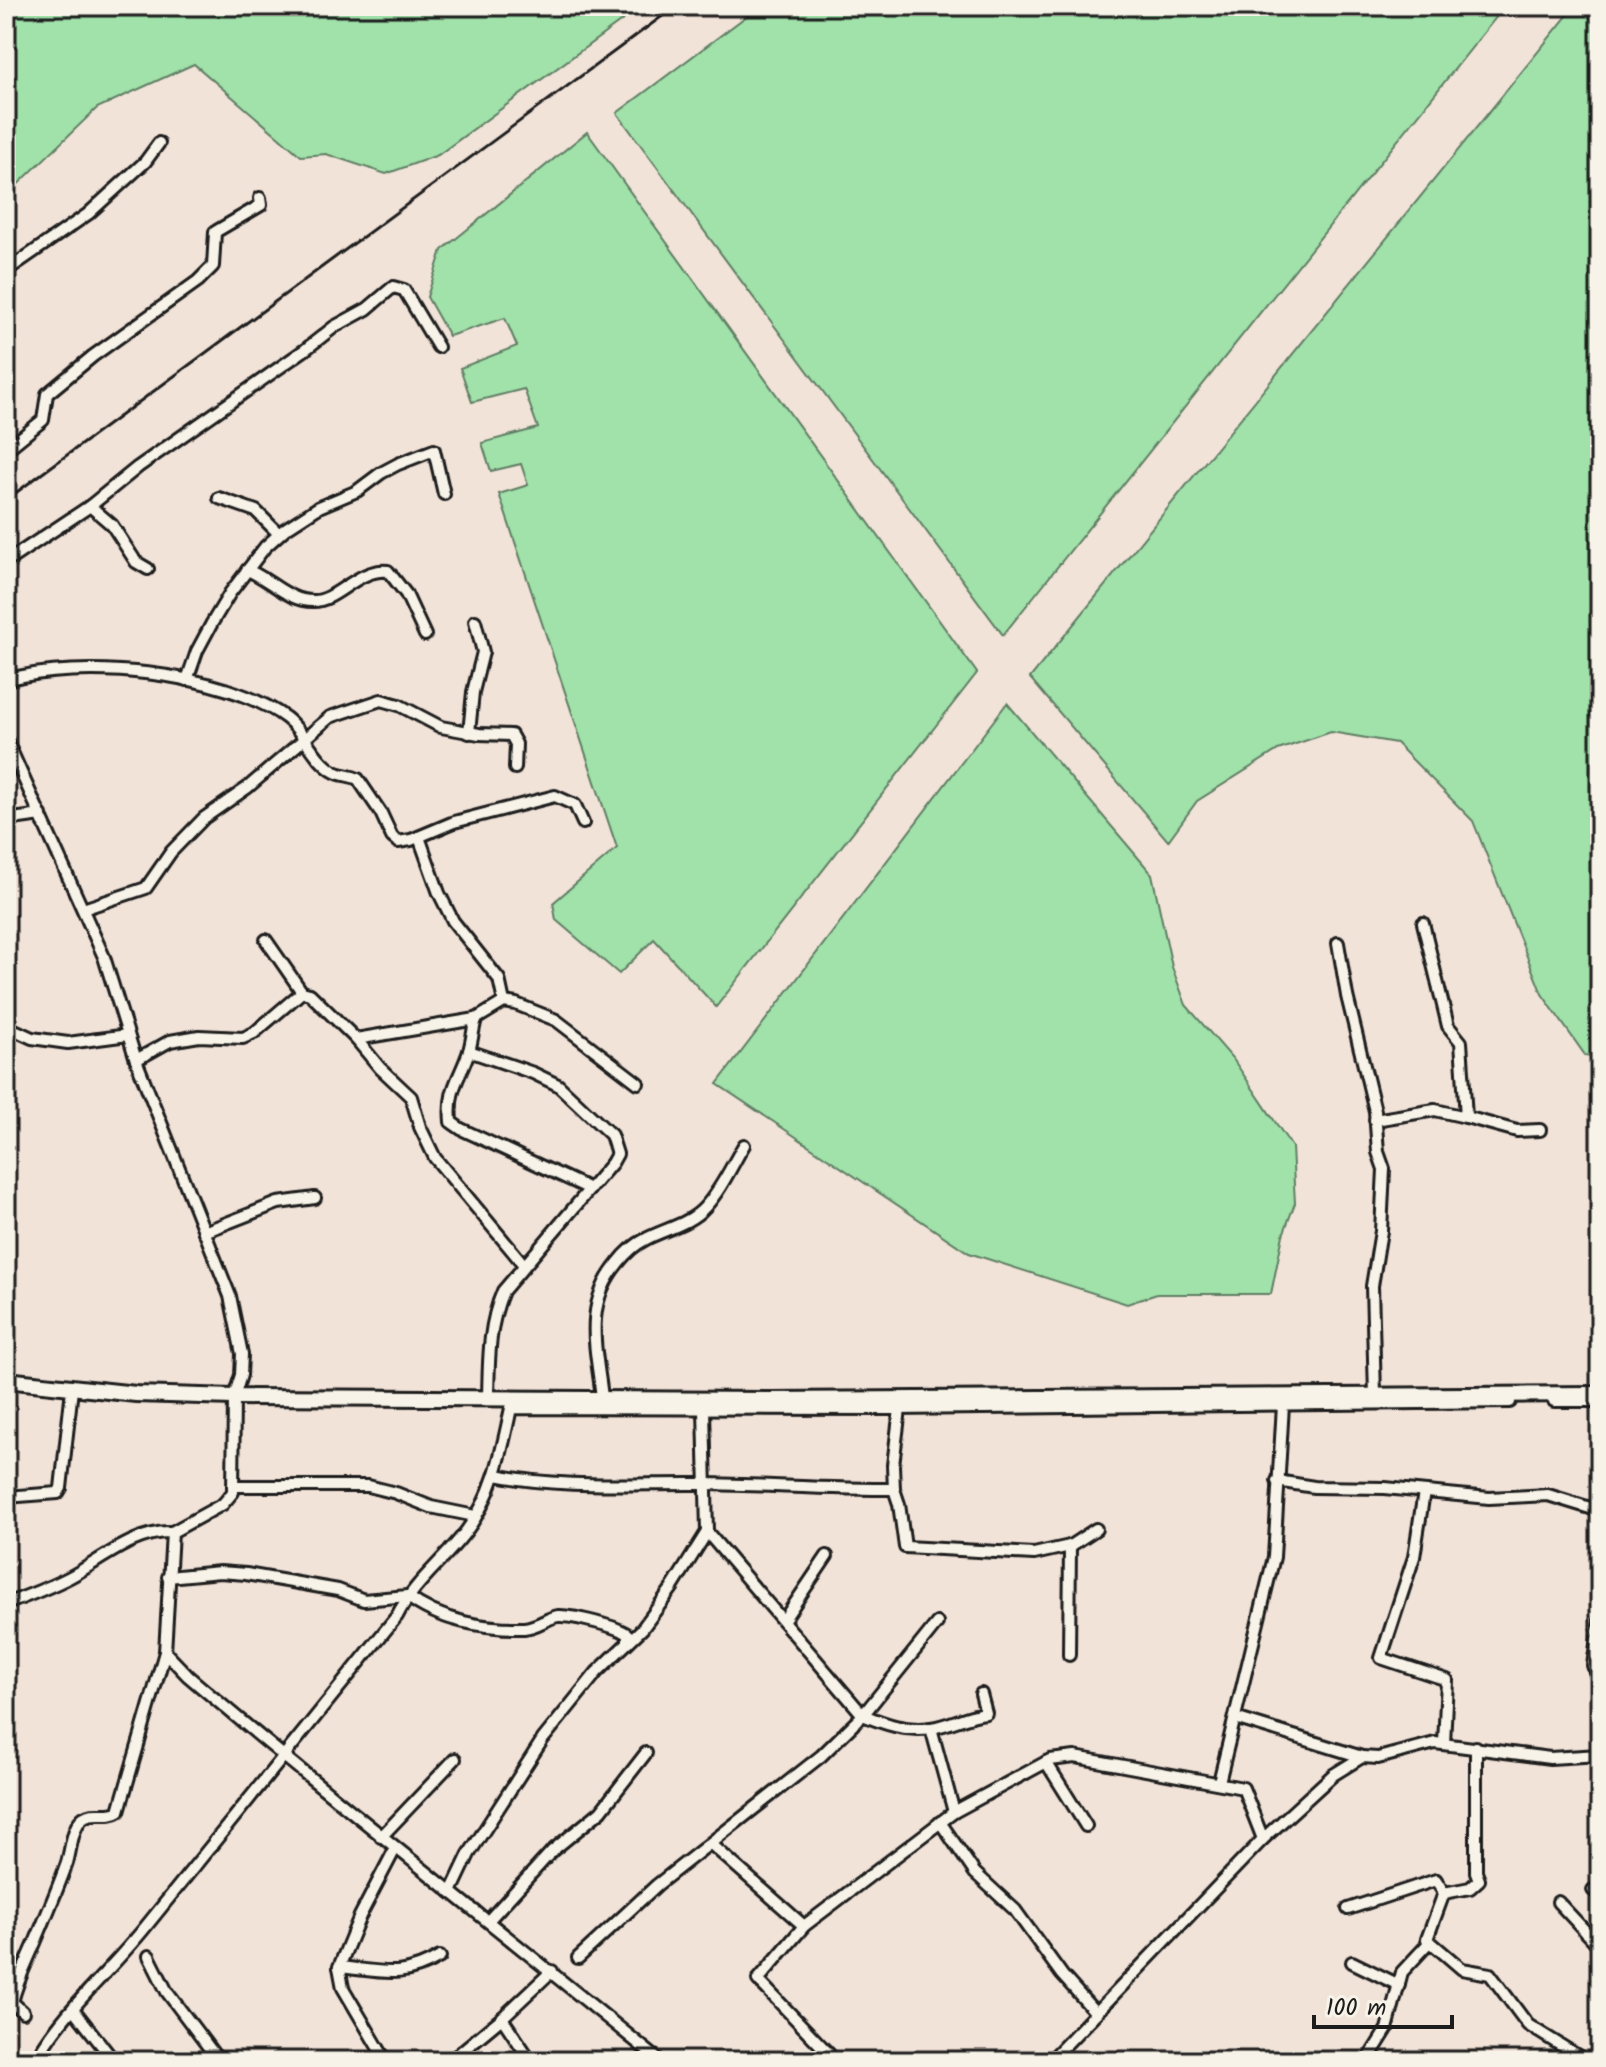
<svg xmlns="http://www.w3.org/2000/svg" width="1606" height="2067" font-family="Kalam,sans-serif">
	<rect width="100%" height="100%" fill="#f2e3d9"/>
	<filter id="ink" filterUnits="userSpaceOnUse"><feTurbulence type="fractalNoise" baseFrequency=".0125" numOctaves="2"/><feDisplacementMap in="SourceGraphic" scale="16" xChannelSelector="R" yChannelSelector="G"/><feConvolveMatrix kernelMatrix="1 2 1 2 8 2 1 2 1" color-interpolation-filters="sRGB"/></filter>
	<g filter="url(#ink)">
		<g fill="#a1e1aa" stroke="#5e7e63" stroke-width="2">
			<path d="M6 6H642L438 155 386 174 326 154 301 156 194 64 97 108 6 196Z"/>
			<path d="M760 6H1505L1003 635 617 113Z"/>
			<path d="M1575 6H1600V1057L1585 1055 1542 994 1473 821 1396 743 1331 732 1278 750 1197 801 1168 841 1030 678Z"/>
			<path d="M587 132 977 673 716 1007 654 939 619 974 556 920 553 903 617 848 499 494 528 485 521 464 491 471 482 443 538 428 524 389 472 402 460 368 517 346 505 318 449 336 427 297 442 250Z"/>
			<path d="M1007 703 1152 874 1172 967 1186 1005 1233 1059 1292 1147 1295 1203 1283 1235 1271 1294H1157L1127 1304 969 1253 717 1084Z"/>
		</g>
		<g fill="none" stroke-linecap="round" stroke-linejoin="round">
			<g stroke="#1c1c1c" stroke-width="16">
				<g id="minor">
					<path d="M6 271 88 214 145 162 159 143"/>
					<path d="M6 450 43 420 47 394 93 356 198 281 213 266 215 232 261 205 260 198"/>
					<path d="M219 498 256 511 279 534"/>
					<path d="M90 506 112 525 136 562 148 569"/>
					<path d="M6 562 90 506 138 467 306 349 334 327 367 309 393 287 404 290 438 347"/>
					<path d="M247 570C269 578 288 602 314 601 337 601 358 568 388 571L406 594 425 635"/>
					<path d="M6 680C79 659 223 671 286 718 305 732 314 761 335 772 342 776 351 775 358 779L381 813 392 837 398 842 411 840 454 822 555 796 575 805 583 823"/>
					<path d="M187 680 197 651 212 623 230 593 265 547 285 529 319 507 357 491 381 473 398 464 434 450 444 494"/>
					<path d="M469 733 473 692 483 652 475 621"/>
					<path d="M6 739 104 957 136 1060 230 1296 242 1354 241 1375 234 1397 233 1492 223 1504 172 1532 165 1652 188 1676C343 1808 503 1932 660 2061"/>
					<path d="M6 820 41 815"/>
					<path d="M419 837 439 893 453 921 499 979 504 1002"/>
					<path d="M83 909 146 888 171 852 204 818 247 788 330 717 381 700 399 705 441 727 479 734 511 735 516 744 515 768"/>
					<path d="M1423 923 1448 1026 1461 1042 1466 1117 1517 1131 1540 1130"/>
					<path d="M266 940 302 992"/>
					<path d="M1338 943 1347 996 1375 1111 1378 1152 1384 1169 1381 1231 1372 1286 1375 1395"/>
					<path d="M476 1019C473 1029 472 1041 469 1051 459 1081 448 1088 451 1122L461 1129 590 1189"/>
					<path d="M6 1026 32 1038 68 1043 128 1035"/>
					<path d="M356 1039 476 1019 504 1002 516 1004 556 1020 638 1083"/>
					<path d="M469 1051 533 1073 558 1085 611 1135 617 1154 612 1163 503 1291C488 1326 489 1361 488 1398"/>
					<path d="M136 1060 170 1041 199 1036 243 1038 254 1033 302 992 310 994 356 1039 380 1068 411 1097 420 1127 435 1158 524 1265"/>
					<path d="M1375 1120 1435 1110 1466 1117"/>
					<path d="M204 1232 278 1203 315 1198"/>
					<path d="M602 1397C596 1347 583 1305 618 1263 625 1254 636 1244 646 1239 665 1229 690 1224 705 1207 721 1190 732 1165 744 1145"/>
					<path d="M1554 1401H1600"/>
					<path d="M900 1409 893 1465 894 1489 899 1504 905 1547 1034 1554 1070 1546"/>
					<path d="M496 1475C564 1489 634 1483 704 1484 767 1485 831 1489 894 1489"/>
					<path d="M1277 1481 1314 1487 1385 1488 1489 1498 1548 1495 1600 1511"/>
					<path d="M233 1486H368L396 1493 431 1507 475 1516"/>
					<path d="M1424 1492 1414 1557 1381 1658 1447 1680 1444 1744"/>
					<path d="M6 1497 58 1493 61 1488 72 1389"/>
					<path d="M707 1532 863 1715C885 1724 907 1732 931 1728 950 1725 967 1715 986 1713L981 1694"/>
					<path d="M168 1577 220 1572 246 1574 338 1590 364 1600 407 1596C439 1621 485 1629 524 1628 537 1627 547 1618 558 1616 571 1615 621 1627 628 1635V1642"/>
					<path d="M6 1604C27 1596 49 1588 70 1577 100 1561 136 1530 172 1532"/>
					<path d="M1600 1619 1593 1665 1600 1687"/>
					<path d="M783 1621 827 1556"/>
					<path d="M1069 1655 1070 1546 1096 1529"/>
					<path d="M1235 1718 1362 1757"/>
					<path d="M931 1728 954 1812"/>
					<path d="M1476 1747V1872L1479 1880 1470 1888 1444 1893 1427 1939 1462 1969 1490 1974 1528 2025 1586 2061"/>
					<path d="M1046 1762 1086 1826"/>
					<path d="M1219 1782 1274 1557 1283 1405"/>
					<path d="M940 1822 975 1873 1015 1910 1062 1975 1096 2013"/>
					<path d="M381 1837 455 1759"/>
					<path d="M711 1844 804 1926"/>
					<path d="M1593 1890 1600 1894"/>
					<path d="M451 1892 469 1854 543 1739 597 1672 642 1629 672 1588 707 1532 704 1409"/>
					<path d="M1558 1902 1600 1947"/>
					<path d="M1348 1909 1436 1880 1444 1893"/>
					<path d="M488 1921 552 1851 601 1811 646 1753"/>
					<path d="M149 1956 167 1992 219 2061"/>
					<path d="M578 1958 657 1885 821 1756 863 1715 937 1623"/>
					<path d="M1352 1962 1399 1985"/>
					<path d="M339 1967C382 1971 401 1980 440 1957"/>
					<path d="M8 2001 12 2002 23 2012"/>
					<path d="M12 2002C18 1978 28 1960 37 1938 47 1914 58 1888 67 1863 71 1850 72 1825 84 1817 94 1810 109 1818 119 1811L165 1652"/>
					<path d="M74 2010 114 2061"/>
					<path d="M502 2018 531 2061"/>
					<path d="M35 2061C62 2012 108 1973 143 1930 228 1825 312 1720 397 1616 414 1582 445 1560 467 1530 494 1494 502 1450 511 1408L893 1409 1510 1402"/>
					<path d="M386 2061 343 1988 339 1967 360 1916 395 1849"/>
					<path d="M450 2061 502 2018 552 1971"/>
					<path d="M826 2061 829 2054 758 1980 804 1926 954 1812 1050 1760 1075 1757 1243 1788 1263 1839"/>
					<path d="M1050 2061 1263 1839 1333 1775 1362 1757 1378 1758 1435 1743 1550 1758 1600 1755"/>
					<path d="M1367 2061 1387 2029 1402 1972 1430 1942"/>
					<path d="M1597 2061 1600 2057"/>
				</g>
			</g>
			<g stroke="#1c1c1c" stroke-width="20">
				<path id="secondary" d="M6 1380 136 1394 234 1397 770 1400 1600 1394"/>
			</g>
			<use href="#minor" stroke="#f7f3e8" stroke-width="10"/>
			<use href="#secondary" stroke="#f7f3e8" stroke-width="14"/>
			<path stroke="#1c1c1c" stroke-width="3" d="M6 500 676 6"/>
		</g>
	</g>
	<rect width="1606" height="2067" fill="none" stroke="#f7f3e8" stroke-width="32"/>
	<rect x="16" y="16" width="1574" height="2035" fill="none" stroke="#1c1c1c" stroke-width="3" filter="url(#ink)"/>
	<path d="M1314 2015v12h138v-12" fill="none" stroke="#1c1c1c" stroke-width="4"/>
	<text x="1326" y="2015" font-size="24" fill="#1c1c1c" stroke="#f7f3e8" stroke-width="6" paint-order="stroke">100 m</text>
</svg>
